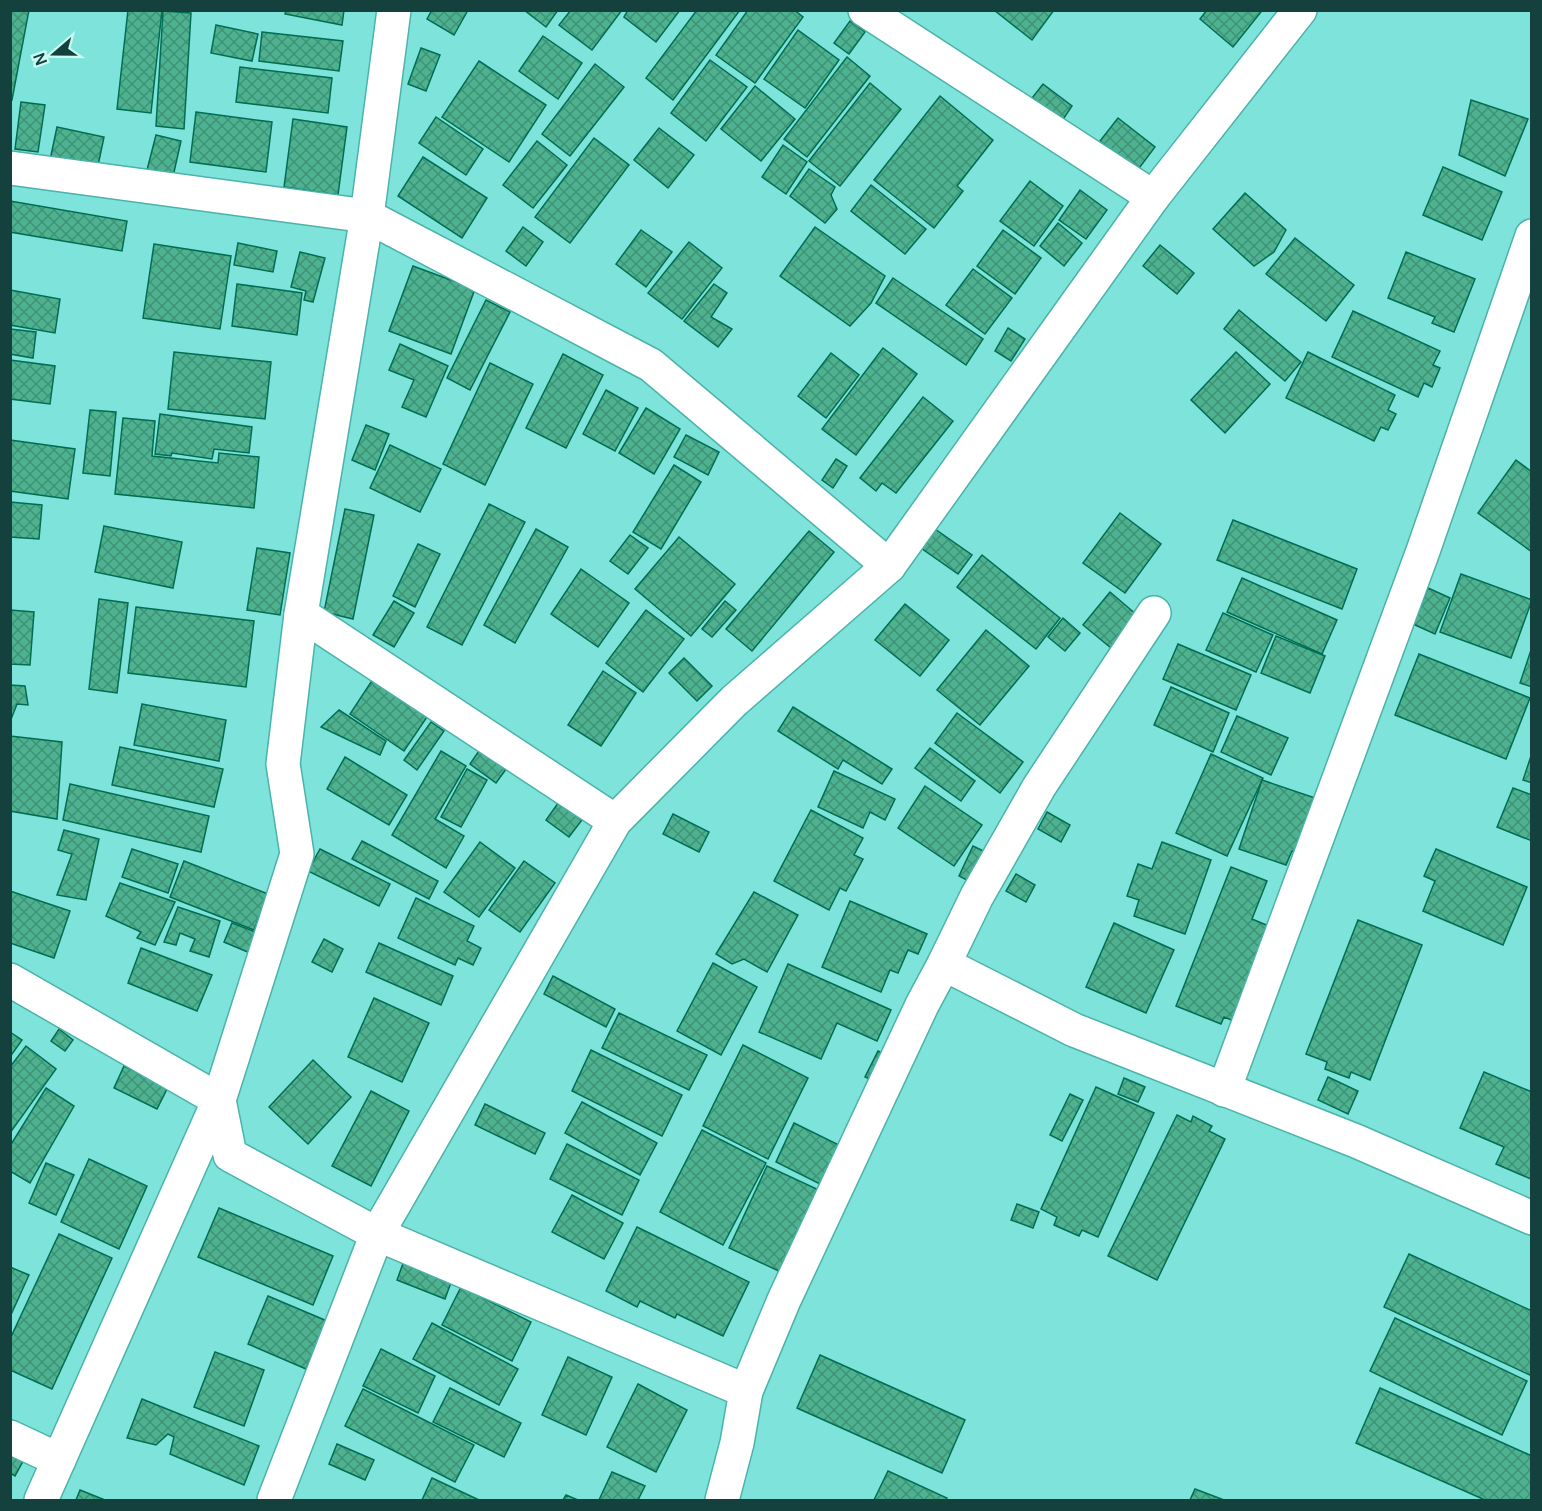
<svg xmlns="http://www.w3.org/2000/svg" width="1542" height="1511" font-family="Manrope,sans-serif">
	<defs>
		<pattern id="building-cross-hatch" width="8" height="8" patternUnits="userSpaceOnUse" patternTransform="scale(1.5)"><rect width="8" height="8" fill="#4eb290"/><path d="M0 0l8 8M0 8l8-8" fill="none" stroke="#409277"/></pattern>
	</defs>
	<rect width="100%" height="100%" fill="#7ee3da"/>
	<g fill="url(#building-cross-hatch)" stroke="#016e53" stroke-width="1.5">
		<path d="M10 10H29L12 100 10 99Z"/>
		<path d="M128 10H162L151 113 117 109Z"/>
		<path d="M286 10H344L342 25 285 14Z"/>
		<path d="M432 10H468L454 35 427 19Z"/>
		<path d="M524 10H558L546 27Z"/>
		<path d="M571 10H622L592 50 559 25Z"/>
		<path d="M628 10H680L656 42 624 17Z"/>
		<path d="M697 10H740L673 100 646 78Z"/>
		<path d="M748 10H794L803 17 755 83 716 55Z"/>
		<path d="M994 10H1054L1032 40Z"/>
		<path d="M1207 10H1260L1261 12 1233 47 1200 19Z"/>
		<path d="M163 11 191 13 184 129 156 126Z"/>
		<path d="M850 21 865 32 849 54 834 43Z"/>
		<path d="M216 25 258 34 252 61 211 53Z"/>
		<path d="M798 30 839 60 805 108 764 79Z"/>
		<path d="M262 32 343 41 339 71 259 61Z"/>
		<path d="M543 36 582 63 558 99 519 71Z"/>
		<path d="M421 48 440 55 426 91 408 84Z"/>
		<path d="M847 57 870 76 807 157 784 139Z"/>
		<path d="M710 60 747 87 706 141 671 113Z"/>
		<path d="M479 61 546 105 509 162 442 117Z"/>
		<path d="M595 64 624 87 570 156 542 134Z"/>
		<path d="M240 67 332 78 328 113 236 102Z"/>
		<path d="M870 83 901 109 840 186 809 161Z"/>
		<path d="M1043 84 1072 106 1062 121 1032 98Z"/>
		<path d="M755 86 795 119 761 161 721 129Z"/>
		<path d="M940 96 993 140 957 186 963 191 934 228 874 180Z"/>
		<path d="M1471 100 1528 119 1505 176 1459 155Z"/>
		<path d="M21 102 45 105 38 152 15 149Z"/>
		<path d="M196 112 272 122 266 172 190 162Z"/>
		<path d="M436 117 483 149 466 175 419 143Z"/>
		<path d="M1118 118 1155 147 1134 175 1097 145Z"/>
		<path d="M293 119 347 127 338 195 284 187Z"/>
		<path d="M57 127 104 137 96 175 49 165Z"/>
		<path d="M659 128 694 155 668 188 634 160Z"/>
		<path d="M156 135 181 141 172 181 146 174Z"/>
		<path d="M594 138 629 165 570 243 535 217Z"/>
		<path d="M537 141 567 165 533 208 503 185Z"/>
		<path d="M783 145 807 162 786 194 762 177Z"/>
		<path d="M423 157 487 198 462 238 398 196Z"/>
		<path d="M1443 167 1502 192 1482 240 1423 215Z"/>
		<path d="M809 169 835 187 831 195 837 209 825 223 790 196Z"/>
		<path d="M1030 181 1063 206 1034 246 1000 221Z"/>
		<path d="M871 185 926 229 905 254 851 211Z"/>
		<path d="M1080 190 1107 210 1086 239 1059 220Z"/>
		<path d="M1245 193 1286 230 1274 252 1254 266 1213 229Z"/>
		<path d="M10 201 127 221 122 251 10 232Z"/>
		<path d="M1058 223 1082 243 1064 266 1040 246Z"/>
		<path d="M523 227 543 242 526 266 506 251Z"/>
		<path d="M815 227 885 276 871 303 850 326 780 276Z"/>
		<path d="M641 230 672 252 646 287 616 264Z"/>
		<path d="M1003 230 1041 258 1015 294 977 266Z"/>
		<path d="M1295 238 1354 285 1326 321 1266 274Z"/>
		<path d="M689 242 722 268 682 319 648 293Z"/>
		<path d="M238 243 277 251 273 272 234 265Z"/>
		<path d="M154 244 231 256 220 329 143 318Z"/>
		<path d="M1160 245 1194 273 1177 294 1143 266Z"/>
		<path d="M300 252 325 258 313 302 304 300 306 291 291 287Z"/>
		<path d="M1406 252 1475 279 1454 332 1432 323 1435 317 1388 298Z"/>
		<path d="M413 266 475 289 451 354 389 331Z"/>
		<path d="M973 269 1012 298 985 334 946 305Z"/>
		<path d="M893 278 983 339 966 365 876 303Z"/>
		<path d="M237 284 302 293 297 335 232 326Z"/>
		<path d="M714 284 727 293 711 317 732 329 718 347 684 321Z"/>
		<path d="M10 290 60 299 55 333 10 325Z"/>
		<path d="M486 300 510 312 470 390 447 378Z"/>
		<path d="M1239 310 1301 362 1285 381 1224 329Z"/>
		<path d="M1353 311 1440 351 1433 365 1440 368 1432 387 1424 383 1418 397 1332 357Z"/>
		<path d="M1008 328 1025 339 1011 361 995 351Z"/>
		<path d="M10 329 36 332 33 358 10 354Z"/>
		<path d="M400 344 448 366 426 417 402 407 414 380 389 370Z"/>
		<path d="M883 348 917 374 856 455 822 429Z"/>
		<path d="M174 352 271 362 265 419 168 409Z"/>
		<path d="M1236 352 1270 384 1225 433 1191 400Z"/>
		<path d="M1308 352 1395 395 1388 410 1396 414 1388 430 1381 427 1374 441 1286 398Z"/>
		<path d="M831 353 859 375 826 418 798 396Z"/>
		<path d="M563 354 603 375 566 448 526 428Z"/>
		<path d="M10 360 55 366 50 404 10 399Z"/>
		<path d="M490 363 533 384 485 485 443 464Z"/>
		<path d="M606 390 638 408 615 451 583 434Z"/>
		<path d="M923 397 953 421 896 493 882 483 876 491 860 478Z"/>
		<path d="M646 408 680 429 654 474 619 453Z"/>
		<path d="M90 410 116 412 110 476 83 473Z"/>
		<path d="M160 414 252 427 249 453 214 449 212 459 172 453 171 456 155 454Z"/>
		<path d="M123 418 155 421 152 456 218 463 219 453 259 457 254 508 115 494Z"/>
		<path d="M366 425 389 434 375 470 352 460Z"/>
		<path d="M686 435 719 452 708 475 674 457Z"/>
		<path d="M10 440 75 449 68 499 10 491Z"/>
		<path d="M390 445 441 469 420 512 370 488Z"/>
		<path d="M836 459 847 466 833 488 822 480Z"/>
		<path d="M1516 460 1532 472V552L1478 513Z"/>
		<path d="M674 465 701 482 661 549 633 532Z"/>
		<path d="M10 502 42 505 39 539 10 537Z"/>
		<path d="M489 504 525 522 462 645 427 627Z"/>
		<path d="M345 509 374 515 353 619 324 612Z"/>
		<path d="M1120 513 1161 544 1125 593 1083 563Z"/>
		<path d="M1233 520 1357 569 1342 609 1217 560Z"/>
		<path d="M104 526 182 542 173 588 95 572Z"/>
		<path d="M536 529 568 547 515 643 484 625Z"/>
		<path d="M935 529 972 555 958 574 921 548Z"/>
		<path d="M809 531 834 552 752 651 726 629Z"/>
		<path d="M630 535 648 548 628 574 610 561Z"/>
		<path d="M679 537 735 584 691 636 635 589Z"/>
		<path d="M418 544 440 554 415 607 393 596Z"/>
		<path d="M257 548 290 553 280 615 247 610Z"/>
		<path d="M982 555 1060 618 1036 649 957 587Z"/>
		<path d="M581 569 629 603 598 647 551 614Z"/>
		<path d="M1461 574 1532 600 1511 658 1440 632Z"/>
		<path d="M1242 578 1337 620 1322 654 1227 612Z"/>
		<path d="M1428 588 1450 598 1435 634 1413 624Z"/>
		<path d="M1110 592 1137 615 1111 648 1083 625Z"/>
		<path d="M99 599 128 603 117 693 89 689Z"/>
		<path d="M394 601 414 613 394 647 373 635Z"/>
		<path d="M725 601 736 610 712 637 702 629Z"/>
		<path d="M905 604 949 640 920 676 875 640Z"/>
		<path d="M136 607 254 621 246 687 128 673Z"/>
		<path d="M10 610 34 612 30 665 10 664Z"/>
		<path d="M646 610 684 639 643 692 606 663Z"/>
		<path d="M1223 613 1273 635 1256 672 1206 650Z"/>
		<path d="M1063 618 1080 633 1065 651 1048 637Z"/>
		<path d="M986 630 1029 666 980 725 937 690Z"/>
		<path d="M1276 636 1325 656 1310 693 1261 673Z"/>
		<path d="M1178 644 1251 675 1236 710 1163 679Z"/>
		<path d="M1532 647V687L1520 683Z"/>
		<path d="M1419 654 1530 698 1506 759 1395 715Z"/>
		<path d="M684 658 712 686 697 701 669 673Z"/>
		<path d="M603 671 636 693 601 746 568 725Z"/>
		<path d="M373 679 427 717 404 751 350 714Z"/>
		<path d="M10 685 25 686 28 705 17 704 10 722Z"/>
		<path d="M1171 687 1229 713 1213 752 1154 725Z"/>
		<path d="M142 704 226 720 219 761 134 745Z"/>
		<path d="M793 707 892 769 882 784 843 760 838 769 778 731Z"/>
		<path d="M339 710 386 741 380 755 321 727Z"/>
		<path d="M957 713 1023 762 1000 793 935 743Z"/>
		<path d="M1237 716 1288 738 1271 775 1221 752Z"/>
		<path d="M431 722 444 731 417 770 404 760Z"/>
		<path d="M10 736 62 742 57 819 10 811Z"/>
		<path d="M483 745 509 765 496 783 470 764Z"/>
		<path d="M120 747 223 769 214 807 112 785Z"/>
		<path d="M930 748 975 781 961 801 915 768Z"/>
		<path d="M441 751 466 766 435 819 464 836 446 868 392 835Z"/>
		<path d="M1532 753V783L1523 780Z"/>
		<path d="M1211 754 1263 778 1227 856 1176 833Z"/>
		<path d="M345 757 407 795 389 825 327 789Z"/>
		<path d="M467 769 487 780 461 827 441 817Z"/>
		<path d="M834 771 895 799 885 820 870 812 863 828 818 807Z"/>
		<path d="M1262 780 1315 798 1297 852 1292 851 1286 865 1239 849Z"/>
		<path d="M70 784 209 816 201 852 63 820Z"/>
		<path d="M925 786 982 825 954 866 898 828Z"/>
		<path d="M1513 788 1532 795V841L1497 827Z"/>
		<path d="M561 799 585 816 569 837 546 820Z"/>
		<path d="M811 810 863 838 854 855 863 859 846 891 840 888 829 910 774 881Z"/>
		<path d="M1047 812 1070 825 1061 842 1038 829Z"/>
		<path d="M673 814 709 832 699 852 663 834Z"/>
		<path d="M64 830 99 839 86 900 57 895 72 854 58 850Z"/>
		<path d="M362 841 438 881 429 899 352 859Z"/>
		<path d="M480 842 515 868 479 917 444 892Z"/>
		<path d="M1162 842 1211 860 1185 934 1134 916 1139 900 1127 896 1138 864 1152 869Z"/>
		<path d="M973 846 994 856 980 887 959 876Z"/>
		<path d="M132 849 178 864 168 893 122 877Z"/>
		<path d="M320 849 390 884 379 906 308 871Z"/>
		<path d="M1436 849 1527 887 1503 945 1423 911 1435 881 1424 876Z"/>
		<path d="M184 861 268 894 254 930 170 897Z"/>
		<path d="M524 861 555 883 520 932 489 910Z"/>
		<path d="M1231 867 1267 881 1252 919 1276 929 1239 1023 1224 1017 1221 1024 1176 1006Z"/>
		<path d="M1016 874 1035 885 1026 902 1006 891Z"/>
		<path d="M120 883 175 902 155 945 137 938 141 932 106 916Z"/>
		<path d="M10 891 70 911 54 958 10 943Z"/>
		<path d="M754 892 798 915 767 972 744 959 732 964 716 954Z"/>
		<path d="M416 898 474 926 467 941 481 948 473 965 458 958 455 965 398 938Z"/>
		<path d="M850 901 927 934 918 954 908 950 898 973 890 970 881 992 822 967Z"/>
		<path d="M178 907 220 921 209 957 190 951 195 939 180 933 176 945 164 942Z"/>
		<path d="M1358 920 1422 945 1370 1080 1351 1072 1349 1078 1325 1069 1327 1062 1306 1054Z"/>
		<path d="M232 923 258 933 250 953 224 942Z"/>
		<path d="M1114 923 1174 950 1146 1013 1086 987Z"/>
		<path d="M324 939 343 949 332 972 312 962Z"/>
		<path d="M379 943 453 976 441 1005 366 972Z"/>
		<path d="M141 948 212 975 197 1011 128 983Z"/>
		<path d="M713 963 757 987 721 1055 677 1031Z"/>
		<path d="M788 964 891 1010 877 1041 837 1023 821 1059 759 1032Z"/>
		<path d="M553 976 615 1009 606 1027 544 994Z"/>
		<path d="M374 998 429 1023 402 1082 348 1057Z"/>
		<path d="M619 1013 707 1055 689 1090 602 1048Z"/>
		<path d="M59 1029 73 1040 65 1051 51 1041Z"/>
		<path d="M10 1032 22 1040 10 1057Z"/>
		<path d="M743 1045 808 1078 768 1159 703 1126Z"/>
		<path d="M26 1046 56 1069 10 1133V1067Z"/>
		<path d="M591 1050 682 1095 662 1136 572 1091Z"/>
		<path d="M878 1051 893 1058 881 1085 865 1077Z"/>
		<path d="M313 1060 351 1097 308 1144 269 1107Z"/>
		<path d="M124 1066 168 1087 157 1109 114 1088Z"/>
		<path d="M1484 1072 1532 1092 1531 1179 1496 1164 1504 1147 1460 1128Z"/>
		<path d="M1328 1077 1358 1091 1348 1114 1318 1100Z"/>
		<path d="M1124 1078 1145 1087 1138 1102 1118 1094Z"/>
		<path d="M1096 1087 1154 1113 1098 1237 1082 1230 1079 1236 1054 1225 1057 1217 1041 1209Z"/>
		<path d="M46 1088 74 1106 30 1183 10 1171V1146Z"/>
		<path d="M371 1091 409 1111 371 1186 332 1166Z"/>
		<path d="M1070 1094 1083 1100 1062 1141 1050 1135Z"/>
		<path d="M582 1102 657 1143 640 1175 565 1133Z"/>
		<path d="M485 1104 545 1133 535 1154 475 1125Z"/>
		<path d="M1177 1115 1191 1122 1193 1116 1212 1126 1209 1131 1225 1139 1157 1280 1108 1256Z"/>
		<path d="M794 1123 845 1148 826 1187 776 1162Z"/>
		<path d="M702 1130 766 1163 723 1245 660 1212Z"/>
		<path d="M567 1144 639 1180 622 1215 550 1179Z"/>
		<path d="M89 1159 147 1186 119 1249 61 1222Z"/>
		<path d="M46 1163 74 1175 56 1215 29 1203Z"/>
		<path d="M767 1166 819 1190 781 1272 729 1248Z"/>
		<path d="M572 1195 623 1223 604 1259 552 1232Z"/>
		<path d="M1017 1204 1039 1212 1033 1228 1011 1220Z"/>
		<path d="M219 1208 333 1256 313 1305 198 1257Z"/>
		<path d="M637 1227 749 1282 723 1336 677 1314 675 1318 640 1301 637 1307 606 1291Z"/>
		<path d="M59 1234 112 1258 52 1389 10 1370V1339Z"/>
		<path d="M1409 1254 1532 1311V1376L1384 1307Z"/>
		<path d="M405 1258 453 1277 445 1299 397 1280Z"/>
		<path d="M10 1267 29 1275 10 1317Z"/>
		<path d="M461 1287 531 1322 512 1361 442 1325Z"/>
		<path d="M268 1296 327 1321 306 1369 248 1344Z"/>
		<path d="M1395 1318 1527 1381 1502 1435 1370 1371Z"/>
		<path d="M432 1323 518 1369 499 1405 413 1359Z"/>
		<path d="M381 1349 435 1376 418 1413 363 1386Z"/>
		<path d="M215 1352 264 1370 244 1426 194 1407Z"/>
		<path d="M820 1355 965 1420 942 1473 797 1408Z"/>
		<path d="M568 1357 612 1377 586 1435 542 1415Z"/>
		<path d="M638 1384 687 1410 656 1472 607 1447Z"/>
		<path d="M450 1388 521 1423 504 1457 433 1422Z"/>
		<path d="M1380 1388 1532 1456V1500H1485L1356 1443Z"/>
		<path d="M363 1389 474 1445 455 1482 345 1426Z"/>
		<path d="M142 1399 259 1446 244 1485 170 1454 174 1437 168 1434 156 1445 127 1438Z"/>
		<path d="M10 1442 28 1452 15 1476 10 1473Z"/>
		<path d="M337 1444 374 1460 365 1480 329 1464Z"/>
		<path d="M888 1471 947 1498 946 1500H874Z"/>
		<path d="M612 1472 645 1486 638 1500H599Z"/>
		<path d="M432 1478 479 1500H422Z"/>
		<path d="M1195 1489 1224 1500H1190Z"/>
		<path d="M80 1490 105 1500H76Z"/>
		<path d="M566 1495 578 1500H563Z"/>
	</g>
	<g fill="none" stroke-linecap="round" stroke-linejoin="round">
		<g stroke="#4bb3aa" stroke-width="36">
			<g id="minor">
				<path d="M865 10 1153 197"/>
				<path d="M10 168 367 216 651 365 889 566"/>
				<path d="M301 614 615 821"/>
				<path d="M944 964 1074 1030 1356 1141 1532 1218"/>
				<path d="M10 980 219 1100 230 1155 377 1234 746 1391"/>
				<path d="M1224 1090 1423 551 1532 236"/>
				<path d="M10 1437 59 1460"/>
				<path d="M41 1500 219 1100 297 854 283 764 301 614 367 216 394 10"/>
				<path d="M274 1500 377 1234 615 821 734 701 889 566 1153 197 1300 10"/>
				<path d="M722 1500 737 1443 746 1391 784 1300 922 1005 944 964 977 896 1039 787 1154 613"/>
			</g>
		</g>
		<use href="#minor" stroke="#fff" stroke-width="33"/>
	</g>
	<rect width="1542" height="1511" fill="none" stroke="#14403d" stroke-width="24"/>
	<g transform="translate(54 54) rotate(250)" stroke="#cbfaf5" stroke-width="4.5" paint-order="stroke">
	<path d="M0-4.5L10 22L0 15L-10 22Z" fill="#14403d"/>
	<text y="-9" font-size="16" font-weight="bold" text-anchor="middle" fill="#14403d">N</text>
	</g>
</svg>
